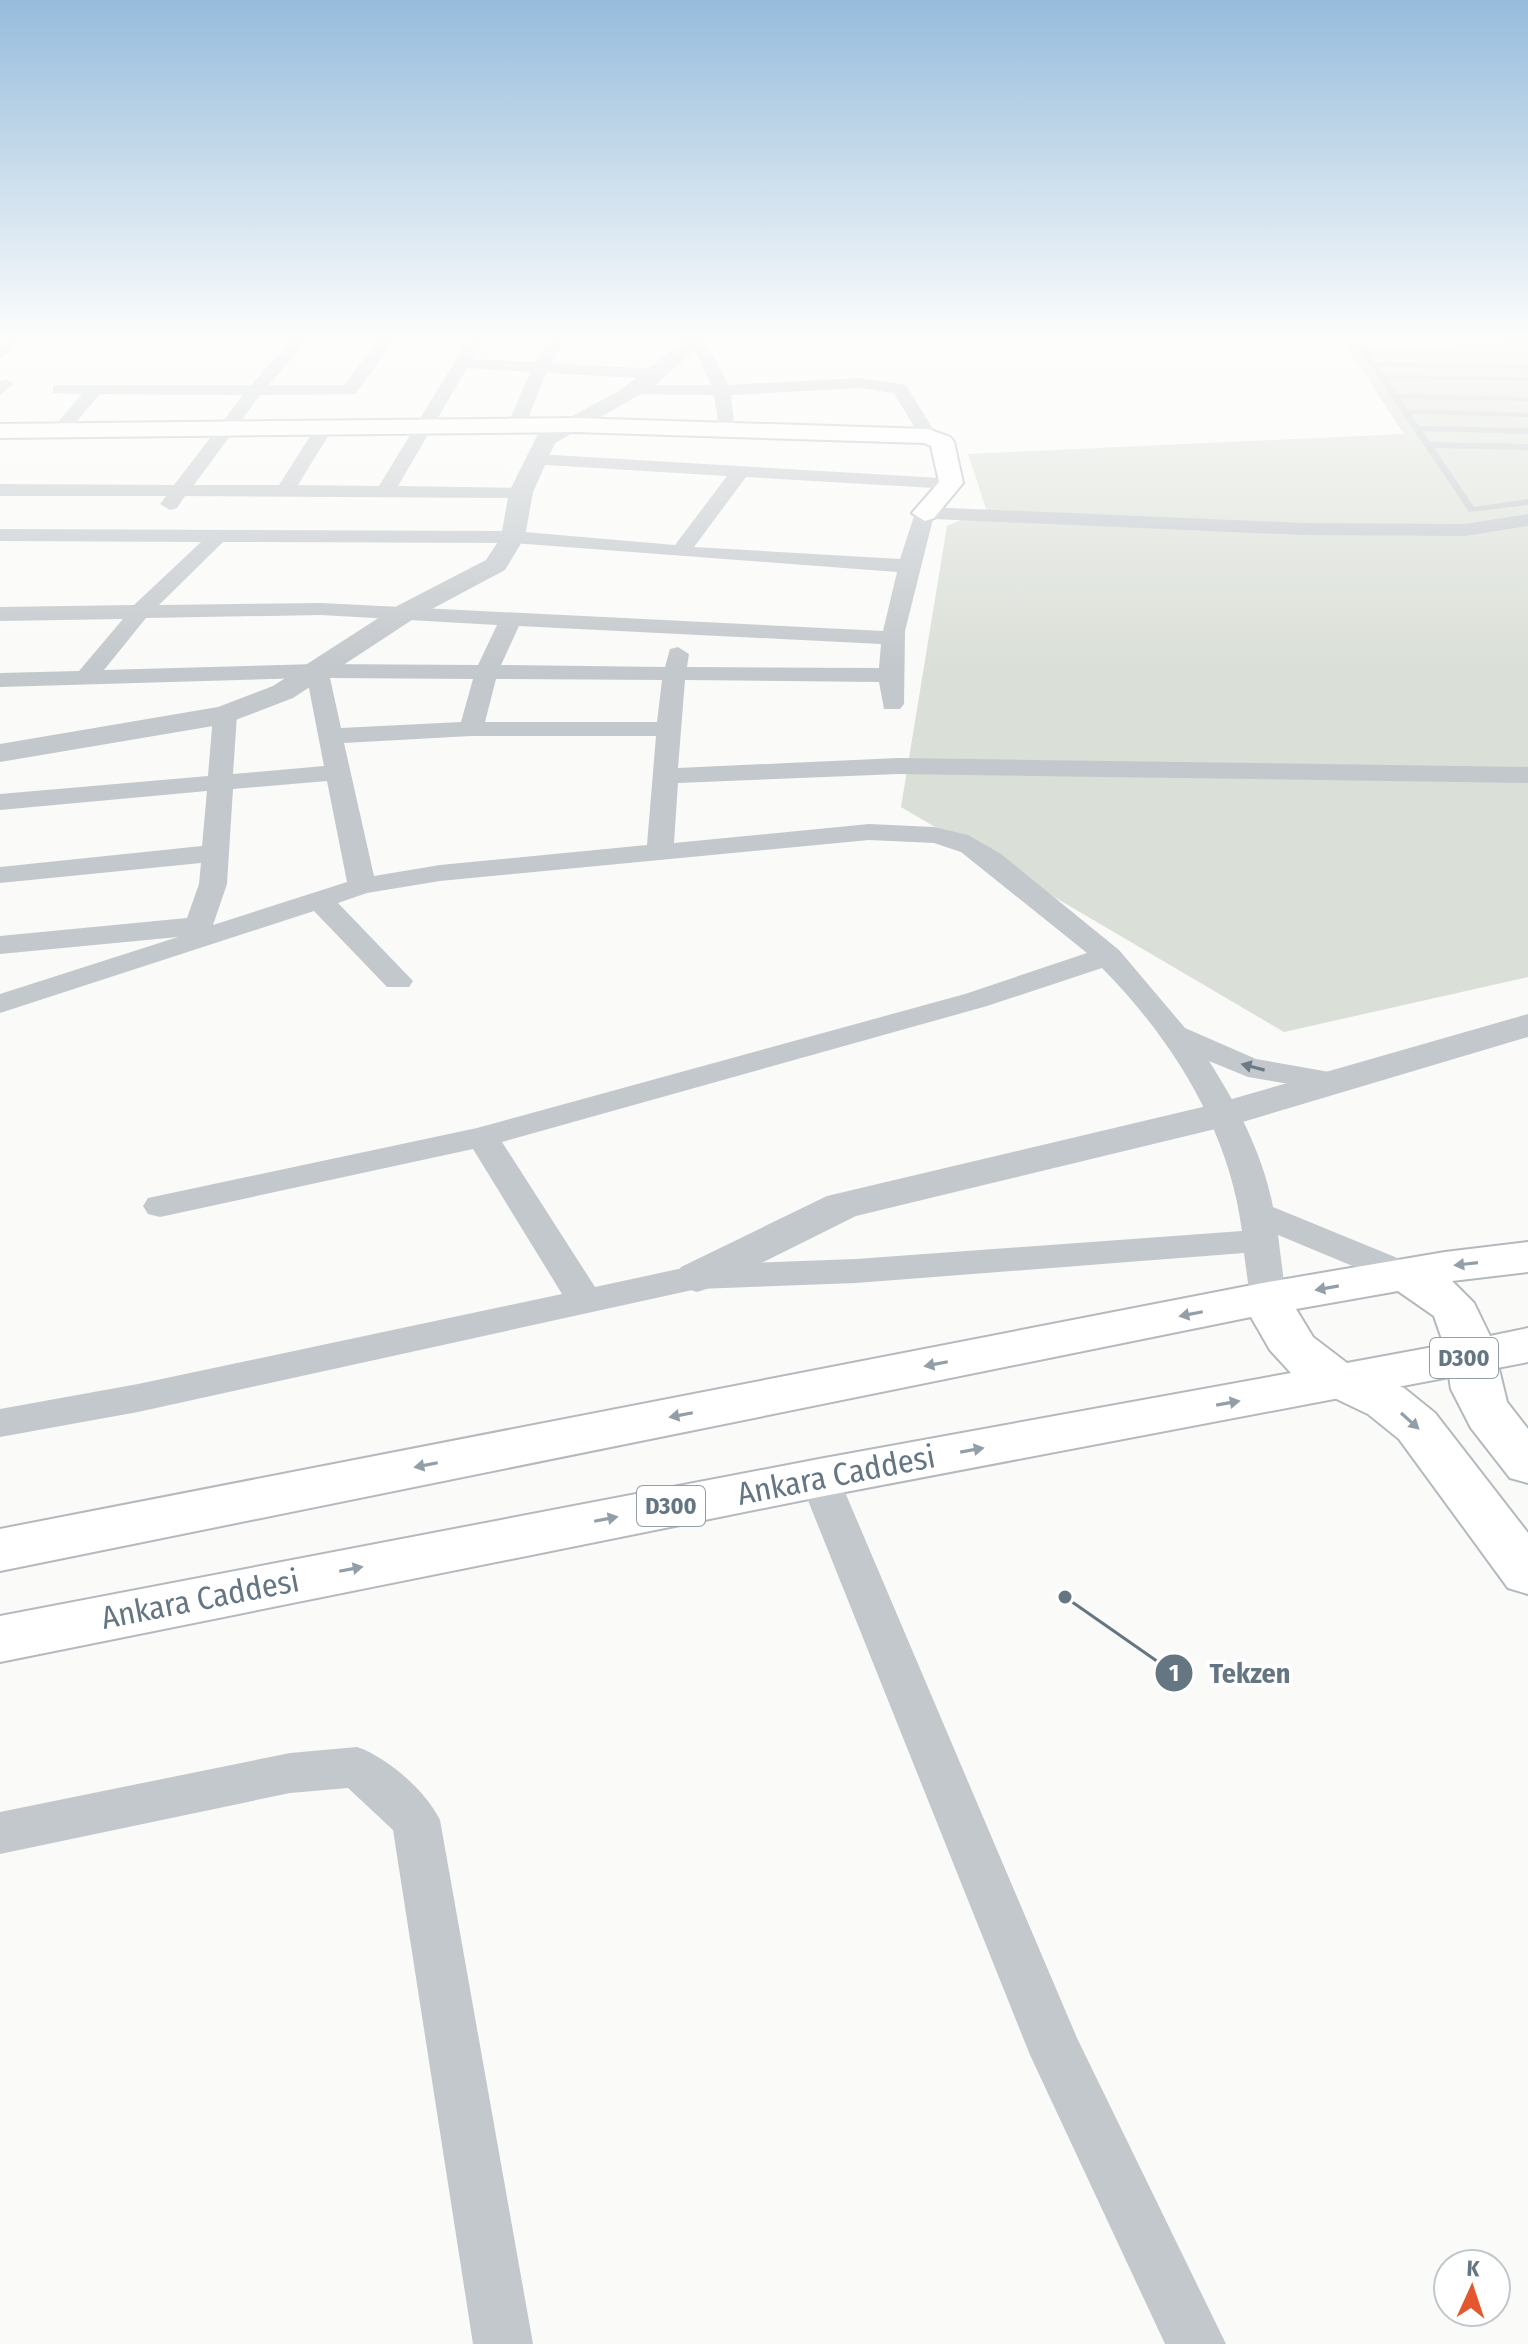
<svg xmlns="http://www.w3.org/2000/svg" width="1528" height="2344" font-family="'Fira Sans Condensed',sans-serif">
	<rect width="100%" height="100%" fill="#fafaf8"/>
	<path fill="#dadfd7" d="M1341 338H1528V977L1284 1032 901 807 947 526 986 509 968 454 1404 434Z"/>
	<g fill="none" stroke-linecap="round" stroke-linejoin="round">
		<g stroke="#b3babf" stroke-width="4">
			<g id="secondary">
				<path d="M575 418 928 429 950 437 954 442 963 483 934 518 925 521 912 513 939 482 931 446 924 443 575 432 0 438V424Z"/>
				<path d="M1471 1340 1488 1345 1496 1357 1507 1402 1528 1429V1483L1510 1478 1471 1428 1451 1389 1446 1357 1454 1345Z"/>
				<path d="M1344 1365 1404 1388 1435 1413 1528 1533V1594L1508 1588 1399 1439 1368 1414 1326 1394 1319 1382 1326 1370Z"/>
			</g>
		</g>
		<g stroke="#b4b9bd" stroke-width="4">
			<path id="trunk" d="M1528 1242V1272L1452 1281 1474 1303 1490 1336 1528 1328V1362L819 1497 0 1662V1616L819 1459 1291 1373 1270 1350 1251 1317 0 1571V1529L1268 1282 1445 1252ZM1398 1291 1434 1316 1444 1345 1347 1363 1313 1337 1296 1309Z"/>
		</g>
		<g fill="#c3c8cc" fill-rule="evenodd">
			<path d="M1352 338H1358L1366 349 1528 353V357L1369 353 1375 362 1528 366V370L1378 366 1384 375 1528 377V381L1387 379 1397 394 1528 397V401L1400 399 1407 409 1528 413V417L1411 414 1419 426 1528 428V434L1422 431 1430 442 1528 444V450L1434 448 1474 507 1528 499V505L1469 512Z"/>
			<path d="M1393 338 1528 340V344L1396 340Z"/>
		</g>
		<g fill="#c3c8cc" fill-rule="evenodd">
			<path d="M8 338H24L0 359V345Z"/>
			<path d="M293 338H309L269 385H344L380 338H396L355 394 260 395 194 485H279L318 424 324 423 333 428 298 485 379 486 469 338H485L473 359 535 362 550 338H566L551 363 657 369 665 374 657 379 546 373 525 426 516 431 507 426 530 372 467 368 398 486 528 488 531 492 521 498 185 496 177 508 170 510 160 504 166 496H0V484L174 485 243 395 100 394 66 434 60 435 51 430 82 394 53 393V385H251Z"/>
			<path d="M649 338H705L728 385 860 378 906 385 937 436 928 441 922 440 894 393 860 388 731 395 735 431 732 435H720L714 395 634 394V386L640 385H711L692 344 657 343Z"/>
			<path d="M6 379 14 384 0 395V381Z"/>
			<path d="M536 454 958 479 960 483 951 489 746 477 694 547 900 559 915 513 925 507 1303 523 1465 524 1528 514V526L1465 536 1303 535 933 519 905 631 904 704 900 709H884L879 682 685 680 678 768 899 758 1528 767V783L899 774 678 783 674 843 869 824 934 827 968 835 1001 854 1119 950 1185 1028 1256 1059 1341 1074 1346 1081 1341 1088 1330 1091 1248 1077 1209 1061C1237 1105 1263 1154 1273 1207L1417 1266 1422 1274 1417 1282 1404 1286 1391 1282 1278 1235 1286 1298 1281 1307 1268 1310 1255 1307 1250 1298 1244 1253 856 1283 697 1289 138 1412 0 1437V1409L138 1384 562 1294 473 1149 160 1217 148 1214 143 1206 148 1198 477 1128 965 994 1087 953 961 852 934 843 869 840 440 881 367 893 338 903 413 981 409 987H387L314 911 0 1013V994L178 937 0 954V936L187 918 199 884 201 863 0 883V867L202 846 207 791 0 810V794L208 776 213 715 225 708 237 715 233 774 324 766 307 678 0 687V673L79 671 123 619 0 621V607L134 605 201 542 0 541V529L513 531 675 545 727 476 530 464V456ZM223 542 513 543 897 572 883 631 321 603 159 605ZM321 615 497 625 478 665 317 664 104 670 146 618ZM519 626 881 644 879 668 687 667 689 654 678 647 670 649 665 667 501 665ZM330 678 473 679 461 722 341 728ZM496 679 662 680 657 722H485ZM471 736H656L647 845 440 865 374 876 344 743ZM327 781 347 882 213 925 227 884 233 789ZM1102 968C1173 1040 1229 1130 1242 1231L856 1259 697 1265 595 1287 502 1142 987 1006Z"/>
			<path d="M819 1463 833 1467 839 1478 1077 2038 1226 2344H1165L1030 2055 799 1478 805 1467Z"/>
			<path d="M357 1747C387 1757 426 1791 440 1820L533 2344H473L393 1830 348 1788 290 1793 0 1854V1812L290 1753Z"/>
		</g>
		<g fill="#c3c8cc" fill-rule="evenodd">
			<path d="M687 338H708L653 387 555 443 533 492 525 537 505 570 415 618 293 698 225 724 0 762V744L218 707 273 686 397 606 486 560 501 537 509 492 538 434 619 391Z"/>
			<path d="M1528 1014V1037L1236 1124 856 1216 713 1287 697 1292 681 1287 675 1277 681 1267 827 1196 1211 1105Z"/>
		</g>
		<use href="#secondary" fill="#fff" fill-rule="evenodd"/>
		<use href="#trunk" fill="#fff" fill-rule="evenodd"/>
	</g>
	<defs><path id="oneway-solid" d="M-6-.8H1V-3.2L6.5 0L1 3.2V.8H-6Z" transform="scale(2)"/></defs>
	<use fill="#6a7a87" href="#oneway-solid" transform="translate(1253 1067) rotate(-165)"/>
	<g fill="#939fa8">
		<use href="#oneway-solid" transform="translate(1466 1264) rotate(173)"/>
		<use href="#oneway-solid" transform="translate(1327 1288) rotate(170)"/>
		<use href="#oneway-solid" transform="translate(1191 1314) rotate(169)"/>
		<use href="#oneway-solid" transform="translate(936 1364) rotate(169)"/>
		<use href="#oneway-solid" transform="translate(1228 1403) rotate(-10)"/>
		<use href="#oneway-solid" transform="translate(681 1415) rotate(169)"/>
		<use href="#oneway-solid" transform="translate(1410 1421) rotate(42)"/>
		<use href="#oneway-solid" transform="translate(972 1450) rotate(-10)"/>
		<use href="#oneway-solid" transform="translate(426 1465) rotate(169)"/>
		<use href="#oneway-solid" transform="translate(606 1519) rotate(-11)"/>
		<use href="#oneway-solid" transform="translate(351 1569) rotate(-11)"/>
	</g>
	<linearGradient id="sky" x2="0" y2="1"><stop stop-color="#96bcdc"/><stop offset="0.51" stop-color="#fdfdfc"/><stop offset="1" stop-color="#fdfdfc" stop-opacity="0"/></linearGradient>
	<rect width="1528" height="666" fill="url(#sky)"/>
	<g text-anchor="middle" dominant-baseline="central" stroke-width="8" stroke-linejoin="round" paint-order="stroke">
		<g fill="#fff" stroke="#939fa8" stroke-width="2">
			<rect x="1430" y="1338" width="68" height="40" rx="6"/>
			<rect x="637" y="1486" width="68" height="40" rx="6"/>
		</g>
		<g font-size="24" font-weight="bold" fill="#657683">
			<text x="1464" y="1358">D300</text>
			<text x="671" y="1506">D300</text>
		</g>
		<g font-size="32" fill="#657683" stroke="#fff">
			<text transform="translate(836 1475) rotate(-11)">Ankara Caddesi</text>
			<text transform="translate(200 1599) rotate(-11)">Ankara Caddesi</text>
		</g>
	</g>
	<path fill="none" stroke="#657683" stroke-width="3" d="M1065 1597L1174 1673"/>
	<g fill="#657683" stroke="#fff" stroke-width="3">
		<circle cx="1065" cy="1597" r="8"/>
		<circle cx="1174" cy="1673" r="20"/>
	</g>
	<g font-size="24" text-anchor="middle" font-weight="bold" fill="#fff">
		<text x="1174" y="1681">1</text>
	</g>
	<g font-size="28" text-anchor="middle" font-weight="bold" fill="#657683" stroke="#fff" stroke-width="8" stroke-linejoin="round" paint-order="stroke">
		<text x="1250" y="1683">Tekzen</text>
	</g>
	<g transform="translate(1472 2288) rotate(3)"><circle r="38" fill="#ffffff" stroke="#c1c8cd" stroke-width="2"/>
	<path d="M0-6L14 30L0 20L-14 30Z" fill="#e4572e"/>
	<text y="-12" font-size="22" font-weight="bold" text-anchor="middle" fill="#657683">K</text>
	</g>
</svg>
